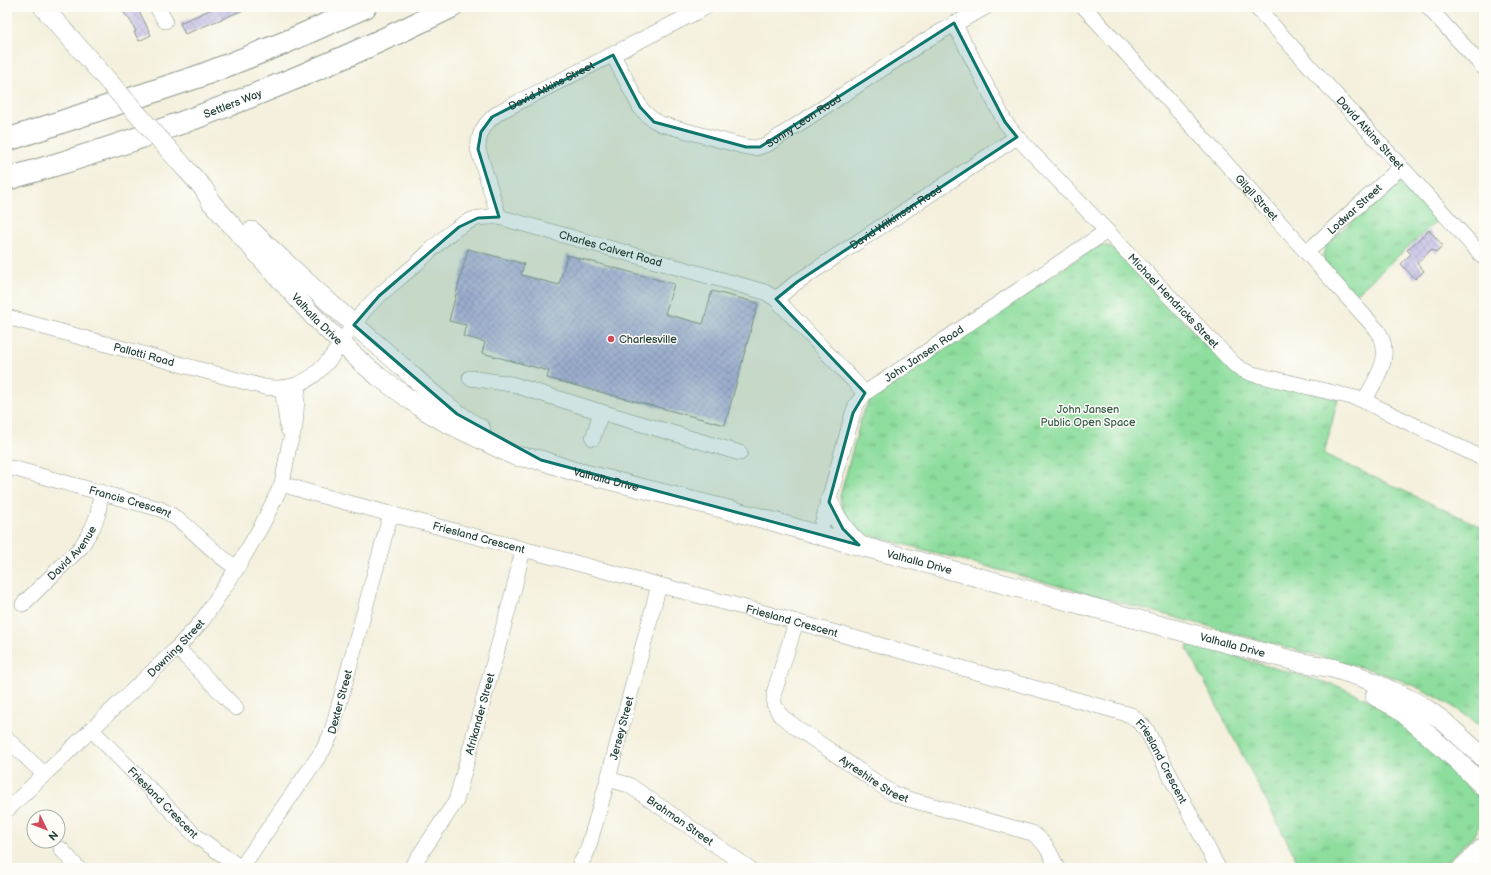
<svg xmlns="http://www.w3.org/2000/svg" width="1491" height="875" font-family="'Balsamiq Sans',sans-serif">
	<defs>
		<pattern id="grass-tufts" width="24" height="20" patternUnits="userSpaceOnUse"><rect width="24" height="20" fill="#8ddd9d"/><path d="M3 7l-1-3M5 7V3M7 7l1-3M15 17l-1-3M17 17v-4M19 17l1-3" fill="none" stroke="#73b481"/></pattern>
		<pattern id="building-cross-hatch" width="8" height="8" patternUnits="userSpaceOnUse"><rect width="8" height="8" fill="#c0bae6"/><path d="M0 0l8 8M0 8l8-8" fill="none" stroke="#9b98bb"/></pattern>
	</defs>
	<rect width="100%" height="100%" fill="#fdfcf7"/>
	<filter id="ink" filterUnits="userSpaceOnUse"><feTurbulence type="fractalNoise" baseFrequency=".025" numOctaves="2"/><feDisplacementMap in="SourceGraphic" scale="8" xChannelSelector="R" yChannelSelector="G"/><feConvolveMatrix kernelMatrix="1 2 1 2 8 2 1 2 1" color-interpolation-filters="sRGB"/></filter>
	<filter id="wash" filterUnits="userSpaceOnUse"><feTurbulence type="fractalNoise" baseFrequency=".012" numOctaves="4" result="noise"/><feDisplacementMap in="SourceGraphic" scale="16" xChannelSelector="R" yChannelSelector="G"/><feGaussianBlur stdDeviation="0.9" result="paint"/><feColorMatrix in="noise" values="0 0 0 0 0 0 0 0 0 0 0 0 0 0 0 0 0 1.4 0 .05"/><feComposite in="paint" operator="in"/></filter>
	<g filter="url(#wash)">
		<rect width="100%" height="100%" fill="#f4f0dd"/>
		<g fill="url(#grass-tufts)" stroke="#568d68">
			<path d="M1402 182 1410 185 1440 218 1354 296 1326 264 1323 255 1326 244 1395 183Z"/>
			<path d="M1102 245 1112 247 1232 371 1338 399 1324 454 1484 528V730C1451 701 1413 683 1371 670L862 533C849 525 841 511 840 496L862 415 869 401 1092 249Z"/>
			<path d="M1190 641 1253 662 1335 685 1367 699 1406 726 1483 802 1481 823 1474 836 1439 868H1301L1187 648Z"/>
		</g>
		<g id="blocks">
			<g fill="url(#building-cross-hatch)">
				<path d="M119 7H137L151 35 139 41 134 32 136 31 130 20Z"/>
				<path d="M217 7H251L185 34 180 23Z"/>
				<path d="M1429 230 1443 246 1436 253 1432 249 1417 263 1424 271 1415 279 1401 264 1411 254 1407 250Z"/>
				<path d="M468 249 524 264 521 275 559 285 567 255 674 284 665 314 703 324 712 291 758 303 725 425 547 378 549 371 482 353 485 342 463 336 466 325 449 321Z"/>
			</g>
		</g>
	</g>
	<g filter="url(#ink)">
		<use href="#blocks" fill-opacity="0" stroke="#8a9688" stroke-width="1"/>
		<g fill="none" stroke-linecap="round" stroke-linejoin="round">
			<g stroke="#8a9688" stroke-width="16">
				<g id="minor">
					<path d="M157 7 165 21"/>
					<path id="s1" d="M1084 7 1378 331C1394 356 1376 379 1364 401"/>
					<path id="s2" d="M1256 7 1484 258"/>
					<path d="M1428 7 1484 68"/>
					<path id="s3" d="M954 23 1005 122 1017 137 1235 365 1243 370 1253 374 1360 399 1484 459"/>
					<path id="s4" d="M613 55 640 107C646 115 652 120 661 124L746 147 756 148 768 144 931 37 986 7"/>
					<path id="s5" d="M499 217 478 149C478 131 487 120 501 111L706 7"/>
					<path id="s6" d="M1307 252 1401 167"/>
					<path id="s7" d="M776 299 797 282 1017 137"/>
					<path id="s8" d="M7 317 264 387C319 396 335 347 363 312 378 294 398 280 415 265 432 250 450 229 472 220 481 216 490 217 499 217L765 292 776 299 865 393"/>
					<path d="M470 378 511 384 601 412 740 453"/>
					<path d="M282 388 288 429"/>
					<path d="M593 438 601 412"/>
					<path id="s9" d="M7 469 12 468 160 509C191 523 208 551 237 568"/>
					<path id="s10" d="M282 484 315 494 761 612 1131 715 1138 721 1146 729 1218 868"/>
					<path id="s11" d="M819 535 853 413 856 405 865 393 1107 231"/>
					<path id="s12" d="M23 604 81 547 93 527 98 514 101 492"/>
					<path id="s13" d="M796 622 774 693V704L780 715 797 728 892 793 908 799 1032 833C1045 841 1051 854 1057 868"/>
					<path d="M177 648 236 708"/>
					<path id="s14" d="M91 729 196 836 241 868"/>
					<path d="M7 739 44 774"/>
					<path id="s15" d="M608 779 629 785 749 868"/>
					<path id="s16" d="M7 810 177 648 202 621 237 568 262 525 282 484 289 446 295 426 298 385"/>
					<path d="M61 849 78 868"/>
					<path id="s17" d="M241 868 323 750 331 734 391 513"/>
					<path id="s18" d="M411 868 456 801 514 588 523 549"/>
					<path id="s19" d="M578 868 587 852 608 779 659 585"/>
				</g>
			</g>
			<g stroke="#8a9688" stroke-width="20">
				<g id="major">
					<path d="M43 7 110 83"/>
					<path id="s20" d="M185 168 204 189 211 202 314 317 361 362 379 377 423 409 447 423 515 456 541 460 573 471 761 518 819 535 1245 648 1299 662 1332 668 1364 678 1407 698 1422 706 1443 721 1484 758"/>
					<path d="M252 231C299 276 347 319 396 361 423 385 449 411 481 429"/>
					<path d="M829 502C836 519 845 532 859 545"/>
					<path d="M1375 696 1399 709 1457 760 1484 787"/>
					<path d="M1462 868 1484 847"/>
				</g>
			</g>
			<g stroke="#8a9688" stroke-width="24">
				<g id="highway">
					<path d="M7 140 200 76 284 43 365 7"/>
					<path id="s21" d="M7 179C160 136 308 78 451 7"/>
				</g>
			</g>
			<use href="#minor" stroke="#fff" stroke-width="15"/>
			<use href="#major" stroke="#fff" stroke-width="19"/>
			<use href="#highway" stroke="#fff" stroke-width="22"/>
			<g stroke="#8a9688" stroke-width="20" stroke-linecap="butt">
				<path id="major-bridge" d="M110 83 185 168"/>
			</g>
			<use href="#major-bridge" stroke="#fff" stroke-width="19"/>
		</g>
	</g>
	<path fill="#0f766e" fill-opacity="0.2" stroke="#0f766e" stroke-width="3" stroke-linejoin="round" d="M954 23 1005 122 1017 137 797 282 776 299 865 393 853 413 829 502 843 529 859 545 541 460 457 414 354 325 379 296 459 227 478 218 499 217 478 149 481 132 492 117 613 55 640 107 654 122 746 147H760Z"/>
	<circle fill="#d1495b" stroke="#fdfcf7" stroke-width="1.5" cx="611" cy="339" r="4"/>
	<g text-anchor="middle" dominant-baseline="central" stroke-width="3" stroke-linejoin="round" paint-order="stroke">
		<g font-size="11" fill="#1f3d34" stroke="#fdfcf7">
			<text stroke="none"><textPath href="#s5" startOffset="174">David Atkins Street</textPath></text>
			<text stroke="none"><textPath href="#s21" startOffset="238">Settlers Way</textPath></text>
			<text stroke="none"><textPath href="#s4" startOffset="239">Sonny Leon Road</textPath></text>
			<text stroke="none"><textPath href="#s2" startOffset="170">David Atkins Street</textPath></text>
			<text stroke="none"><textPath href="#s1" startOffset="257">Gilgil Street</textPath></text>
			<text stroke="none"><textPath href="#s6" startOffset="64">Lodwar Street</textPath></text>
			<text stroke="none"><textPath href="#s7" startOffset="145">David Wilkinson Road</textPath></text>
			<text stroke="none"><textPath href="#s8" startOffset="686">Charles Calvert Road</textPath></text>
			<text stroke="none"><textPath href="#s3" startOffset="357">Michael Hendricks Street</textPath></text>
			<text stroke="none"><textPath href="#s20" startOffset="201">Valhalla Drive</textPath></text>
			<text stroke="none"><textPath href="#s11" startOffset="221">John Jansen Road</textPath></text>
			<text stroke="none"><textPath href="#s8" startOffset="142">Pallotti Road</textPath></text>
			<text stroke="none"><textPath href="#s20" startOffset="538">Valhalla Drive</textPath></text>
			<text stroke="none"><textPath href="#s9" startOffset="128">Francis Crescent</textPath></text>
			<text stroke="none"><textPath href="#s10" startOffset="204">Friesland Crescent</textPath></text>
			<text stroke="none"><textPath href="#s12" startOffset="71">David Avenue</textPath></text>
			<text stroke="none"><textPath href="#s20" startOffset="862">Valhalla Drive</textPath></text>
			<text stroke="none"><textPath href="#s10" startOffset="528">Friesland Crescent</textPath></text>
			<text stroke="none"><textPath href="#s20" startOffset="1186">Valhalla Drive</textPath></text>
			<text stroke="none"><textPath href="#s16" startOffset="234">Downing Street</textPath></text>
			<text stroke="none"><textPath href="#s17" startOffset="195">Dexter Street</textPath></text>
			<text stroke="none"><textPath href="#s18" startOffset="171">Afrikander Street</textPath></text>
			<text stroke="none"><textPath href="#s19" startOffset="147">Jersey Street</textPath></text>
			<text stroke="none"><textPath href="#s10" startOffset="936">Friesland Crescent</textPath></text>
			<text stroke="none"><textPath href="#s13" startOffset="212">Ayreshire Street</textPath></text>
			<text stroke="none"><textPath href="#s14" startOffset="103">Friesland Crescent</textPath></text>
			<text stroke="none"><textPath href="#s15" startOffset="84">Brahman Street</textPath></text>
		</g>
		<g font-size="11" fill="#1f3d34" stroke="#fdfcf7" text-anchor="start">
			<text x="619" y="339">Charlesville</text>
		</g>
		<g font-size="11" fill="#355d49" stroke="#fdfcf7">
			<text x="1088" y="409">John Jansen<tspan x="1088" dy="13">Public Open Space</tspan></text>
		</g>
	</g>
	<rect width="1491" height="875" fill="none" stroke="#fdfcf7" stroke-width="24"/>
	<g transform="translate(46 829) rotate(133)"><circle r="19" fill="#fdfcf7" stroke="#a4b0a9"/>
	<path d="M0-3L7 15L0 10L-7 15Z" fill="#d1495b"/>
	<text y="-6" font-size="11" font-weight="bold" text-anchor="middle" fill="#1f3d34">N</text>
	</g>
</svg>
